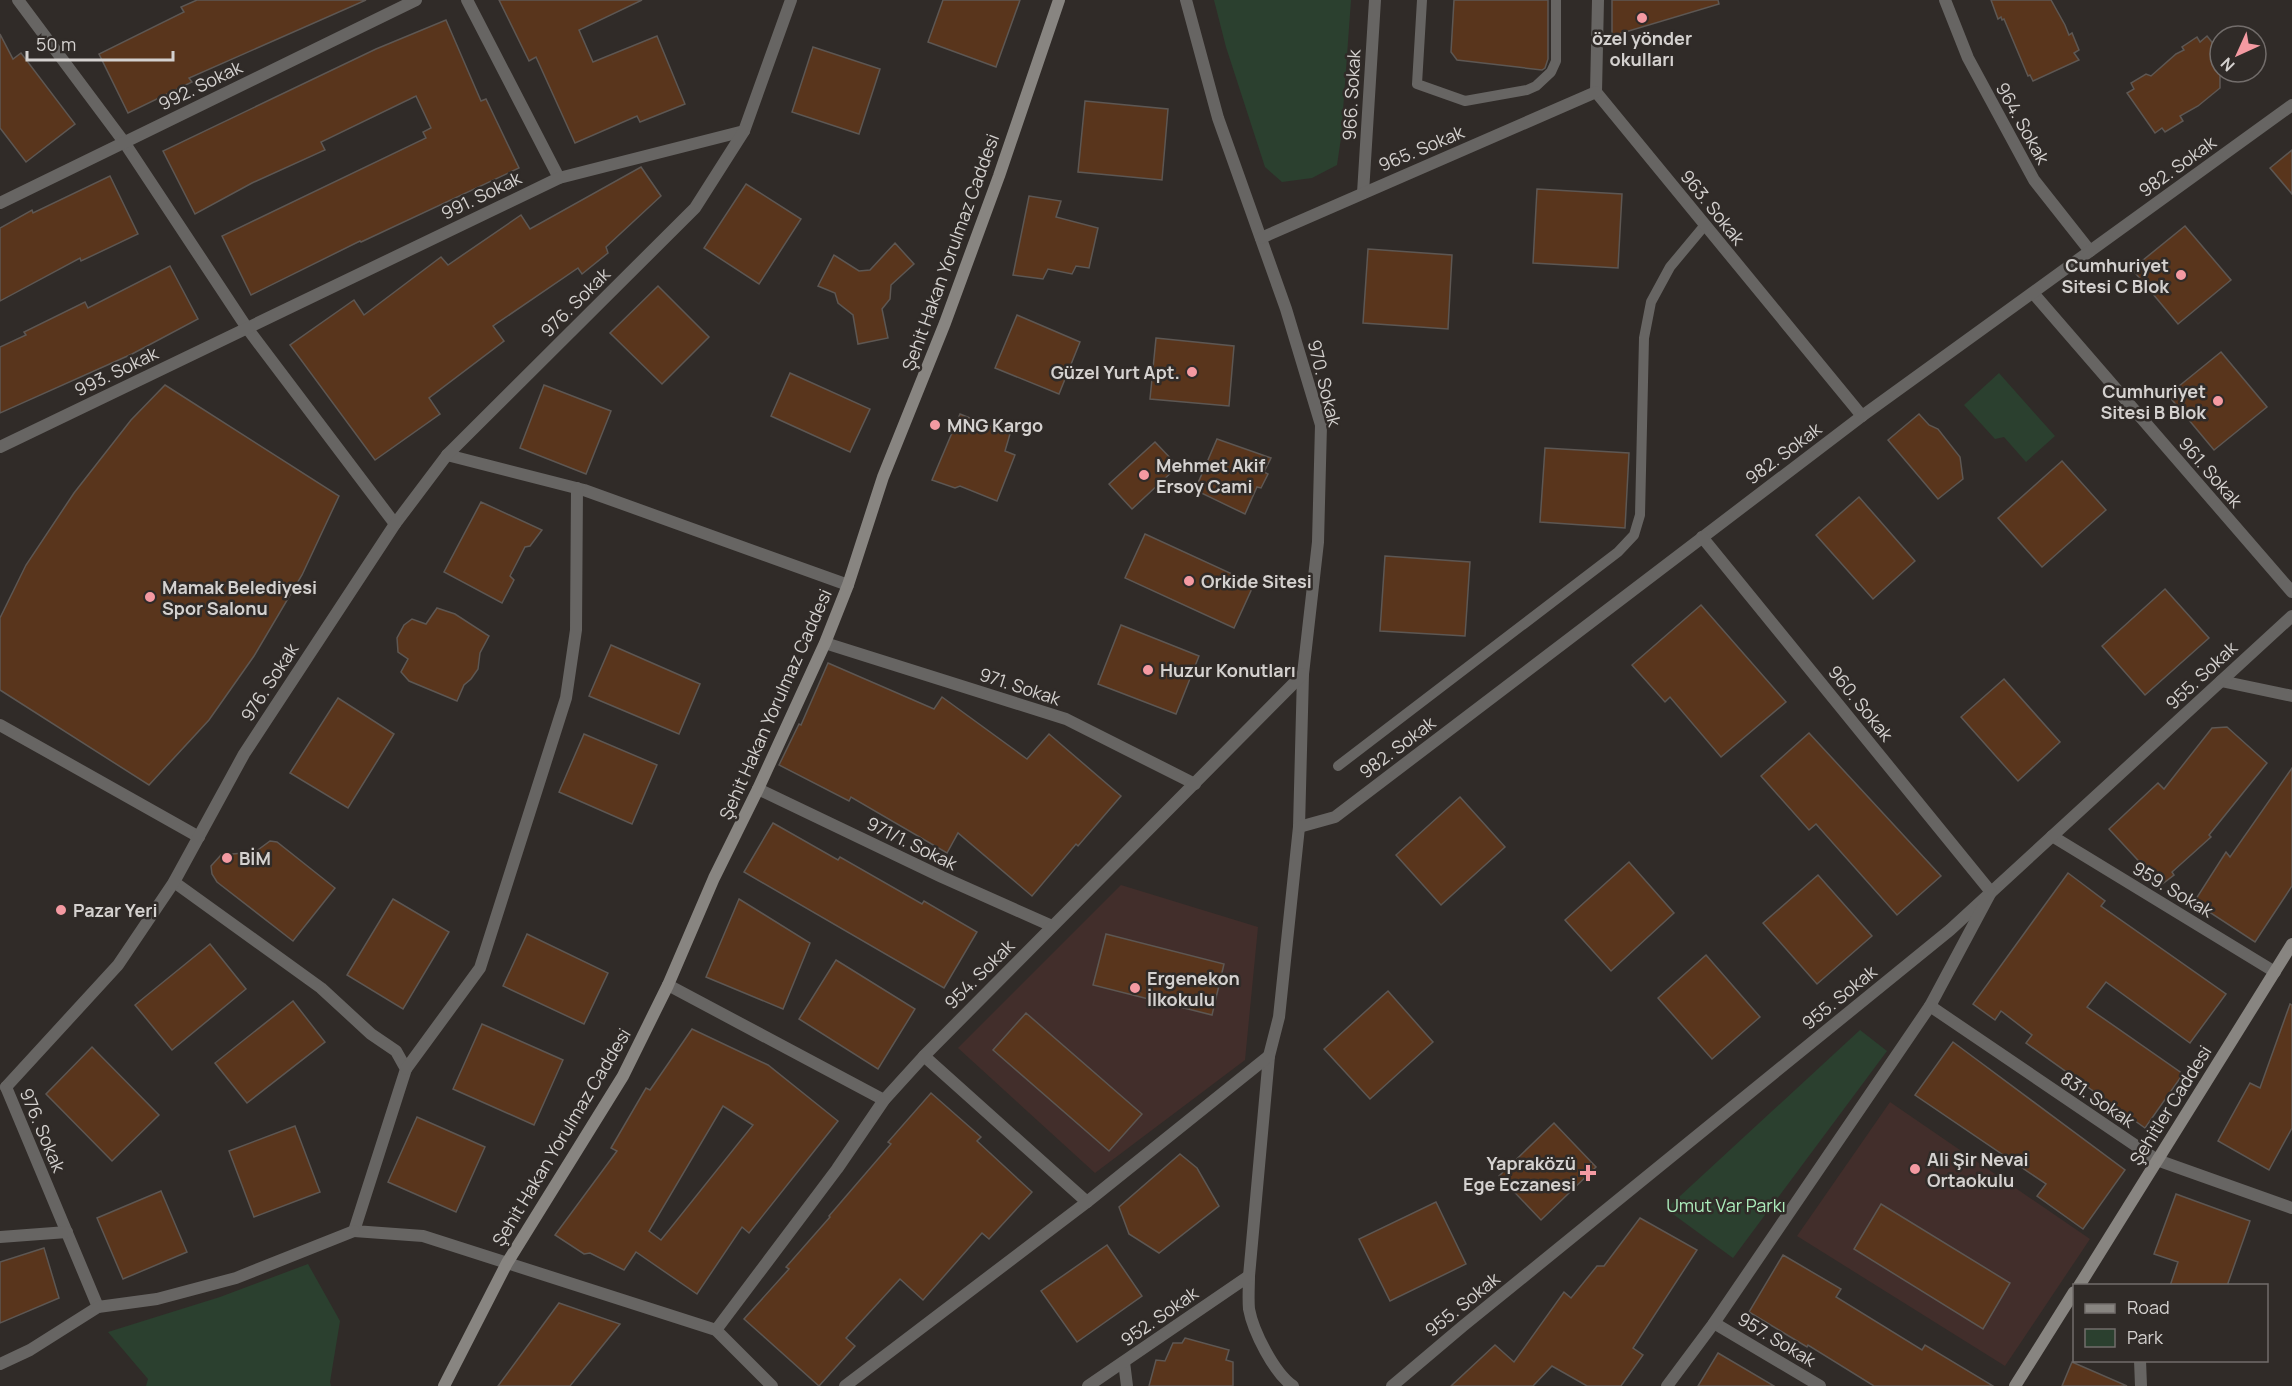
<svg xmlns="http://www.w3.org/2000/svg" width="2292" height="1386" font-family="Manrope,sans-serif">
	<rect width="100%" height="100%" fill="#302b28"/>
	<g fill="#422e2b">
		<path d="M1121 885 1258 927 1245 1060 1095 1173 958 1048Z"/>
		<path d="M1890 1102 2090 1239 2005 1366 1797 1236Z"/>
	</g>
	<g fill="#2b402f">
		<path d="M1214 0H1351L1341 138 1337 165 1312 178 1282 182 1265 167 1226 47Z"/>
		<path d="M1999 373 2055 436 2026 462 2004 437 1995 439 1964 405Z"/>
		<path d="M1860 1030 1887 1051 1733 1258 1666 1209Z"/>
		<path d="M308 1264 340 1321 330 1382 331 1386H146L148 1379 108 1332 220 1297Z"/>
	</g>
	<g fill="#59351c" stroke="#5d5753" stroke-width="1.5" fill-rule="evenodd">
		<path d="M197 0H366L189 78 192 82 128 113 99 54 184 12 181 7Z"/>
		<path d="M499 0H642L579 30 593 62 657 36 685 104 640 122 637 116 575 143 536 57 529 61Z"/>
		<path d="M943 0H1020L996 67 928 42Z"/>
		<path d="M1454 0H1548V59L1545 68 1542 70 1457 60 1451 52Z"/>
		<path d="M1612 0H1718L1719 4 1612 36Z"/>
		<path d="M1991 0H2051L2065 25 2069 35 2072 33 2079 50 2074 53 2079 60 2033 81 2030 75 2028 76 2004 19 2002 20 2001 17 1998 19Z"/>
		<path d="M446 20 481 101 486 99 519 168 361 242 360 241 251 295 222 236 426 138 423 132 431 128 416 96 321 142 325 150 252 183 195 214 163 151 376 49Z"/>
		<path d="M0 34 13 59 21 53 75 124 26 162 0 128Z"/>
		<path d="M2207 36 2220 52V88L2198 106 2180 116 2183 121 2165 132 2162 128 2155 133 2127 93 2134 89 2131 83 2146 74 2151 76 2176 54 2184 50 2182 47 2197 37 2200 42Z"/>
		<path d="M813 47 880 69 859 134 792 112Z"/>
		<path d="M1085 101 1168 109 1162 180 1078 172Z"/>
		<path d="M2292 150V194L2270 168Z"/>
		<path d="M641 167 661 196 606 247 608 253 582 274 578 268 493 326 504 341 429 398 440 414 375 460 290 345 354 300 364 315 441 257 448 265 521 215 530 229Z"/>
		<path d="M110 176 138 234 81 261 80 258 0 301V228L32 210 33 213Z"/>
		<path d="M746 184 801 219 759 284 704 248Z"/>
		<path d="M1537 189 1622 194 1618 268 1533 263Z"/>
		<path d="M1029 196 1061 201 1056 217 1098 228 1089 268 1076 266 1072 274 1048 269 1043 279 1013 275Z"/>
		<path d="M2185 226 2231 280 2178 324 2132 269Z"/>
		<path d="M895 243 914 264 891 285 890 299 882 309 888 338 858 344 853 315 838 303 835 293 818 286 834 255 859 271 870 270Z"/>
		<path d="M1368 249 1452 255 1448 329 1363 323Z"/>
		<path d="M170 266 198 319 132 354 0 413V347L26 335 24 332 85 302 88 308Z"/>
		<path d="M658 286 709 337 662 384 610 333Z"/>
		<path d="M1017 315 1080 342 1059 394 995 368Z"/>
		<path d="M1156 338 1234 346 1229 406 1150 399Z"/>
		<path d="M2221 352 2267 407 2214 450 2168 395Z"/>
		<path d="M790 373 870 409 850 452 771 416Z"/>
		<path d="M165 385 339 496 302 575 254 656 209 720 149 785 0 690V618L26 565 74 493 131 420Z"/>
		<path d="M544 385 611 411 586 474 520 448Z"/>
		<path d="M960 414 1010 434 1005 451 1015 455 997 501 960 486 955 488 932 480Z"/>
		<path d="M1919 414 1929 425 1938 429 1960 457 1963 479 1938 499 1888 440Z"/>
		<path d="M1217 439 1271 458 1264 472 1268 474 1261 488 1257 487 1245 514 1195 490Z"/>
		<path d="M1155 442 1175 463V469L1132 509 1109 484Z"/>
		<path d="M1545 448 1629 453 1625 528 1540 522Z"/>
		<path d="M2062 461 2106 510 2042 567 1998 518Z"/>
		<path d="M1859 497 1915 561 1873 599 1816 535Z"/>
		<path d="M481 502 542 530 530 546 525 547 510 576 514 580 502 603 444 572Z"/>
		<path d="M1145 534 1254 584 1234 628 1125 578Z"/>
		<path d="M1385 556 1470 562 1465 636 1380 631Z"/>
		<path d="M2165 589 2209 638 2145 695 2102 646Z"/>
		<path d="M1701 605 1786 702 1721 757 1670 697 1665 702 1632 665Z"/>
		<path d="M437 608 455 614 489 636 480 653 478 669 471 679 464 685 457 701 409 681 401 672 408 659 398 652 397 638 404 625 412 619 426 624Z"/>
		<path d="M1121 625 1199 656 1176 714 1098 684Z"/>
		<path d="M611 645 700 684 679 734 589 696Z"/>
		<path d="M828 663 934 709 942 697 1027 759 1049 734 1121 796 1078 846 1076 844 1032 896 958 833 947 853 851 797 849 801 779 765 799 724 801 725Z"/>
		<path d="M2004 679 2060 742 2018 781 1961 717Z"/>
		<path d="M338 698 394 734 348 808 290 773Z"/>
		<path d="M2227 727 2267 763 2209 835 2211 837 2172 872 2174 875 2161 885 2109 829 2158 783 2164 789 2212 728Z"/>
		<path d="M1809 733 1941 876 1897 915 1816 824 1809 830 1761 776Z"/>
		<path d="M584 734 657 765 632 824 559 792Z"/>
		<path d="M2292 768V886L2255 942 2194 902 2226 852 2230 857Z"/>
		<path d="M1460 797 1505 847 1441 905 1396 855Z"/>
		<path d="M773 823 838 860 840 857 922 904 924 901 977 932 944 988 744 872Z"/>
		<path d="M270 841 277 842 335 888 293 941 217 882 212 874 211 866 221 855 255 852Z"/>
		<path d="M1629 862 1674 913 1611 971 1565 920Z"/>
		<path d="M2068 873 2105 901 2101 906 2226 994 2190 1043 2106 982 2087 1007 2183 1074 2145 1128 2026 1043 2032 1035 2001 1011 1995 1020 1973 1004Z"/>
		<path d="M1818 875 1872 936 1817 984 1763 923Z"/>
		<path d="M393 899 449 932 403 1009 347 975Z"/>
		<path d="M739 899 810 943 783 1009 706 977Z"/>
		<path d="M527 934 608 973 584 1024 503 986Z"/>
		<path d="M1106 934 1224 964 1212 1015 1093 985Z"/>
		<path d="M210 944 246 989 172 1050 135 1005Z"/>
		<path d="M1706 955 1760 1017 1712 1059 1658 998Z"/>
		<path d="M836 960 915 1009 878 1069 799 1019Z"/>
		<path d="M1388 991 1433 1042 1370 1099 1324 1049Z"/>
		<path d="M293 1001 325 1042 247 1103 215 1063Z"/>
		<path d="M2290 1004 2292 1005V1128L2269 1170 2218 1141 2250 1083 2260 1088Z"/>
		<path d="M1026 1013 1142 1114 1109 1151 993 1050Z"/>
		<path d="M482 1024 563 1060 534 1125 453 1089Z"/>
		<path d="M692 1029 768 1065 838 1121 749 1233 742 1227 697 1294 636 1252 624 1270 590 1253 584 1254 555 1235 617 1151 611 1148 646 1088 650 1090ZM723 1106 753 1125 661 1240 649 1231Z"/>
		<path d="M1953 1042 2125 1170 2083 1229 2037 1196 2046 1184 1915 1095Z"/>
		<path d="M92 1047 159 1115 112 1161 46 1094Z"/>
		<path d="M931 1093 981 1137 977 1141 1032 1192 989 1239 982 1233 923 1300 900 1279 846 1338 855 1346 819 1386 744 1319 789 1269 786 1267 830 1217 829 1216 891 1144 888 1142Z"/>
		<path d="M417 1117 485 1147 456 1212 388 1182Z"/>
		<path d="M1554 1123 1596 1167 1541 1220 1499 1176Z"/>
		<path d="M295 1126 320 1192 254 1217 229 1151Z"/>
		<path d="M1180 1154 1197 1168 1219 1206 1159 1253 1129 1234 1119 1207Z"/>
		<path d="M161 1191 187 1252 123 1279 97 1218Z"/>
		<path d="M2176 1194 2250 1221 2227 1286H2170L2178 1262 2154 1254Z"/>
		<path d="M1436 1202 1466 1264 1390 1301 1359 1239Z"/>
		<path d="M1881 1204 2010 1283 1983 1329 1854 1249Z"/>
		<path d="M1640 1218 1697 1250 1633 1348 1643 1355 1621 1386H1587L1552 1366 1533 1386H1451L1495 1345 1514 1362 1564 1292 1571 1298 1597 1266H1604Z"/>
		<path d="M1107 1245 1142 1296 1077 1342 1041 1291Z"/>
		<path d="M44 1248 59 1298 0 1323V1262Z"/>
		<path d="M1783 1255 1841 1289 1836 1297 1922 1350 1925 1345 1993 1386H1874L1808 1345 1807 1347 1749 1312Z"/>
		<path d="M559 1303 620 1324 570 1386H498Z"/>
		<path d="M1185 1338 1229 1350 1226 1360 1233 1362V1386H1149L1156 1360 1165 1361 1173 1343H1182Z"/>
		<path d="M1718 1353 1774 1386H1698Z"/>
		<path d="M2072 1362 2127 1386H2062Z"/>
	</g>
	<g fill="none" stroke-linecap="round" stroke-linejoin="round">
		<g stroke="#676563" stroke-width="10">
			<path d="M1422 0 1417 84 1465 101 1527 90 1536 86 1551 72 1556 61V0"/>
			<path d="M1338 766 1618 552 1634 535 1640 515 1644 338 1651 302 1670 267 1705 225"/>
		</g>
		<g stroke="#676563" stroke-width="12">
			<path d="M18 0 124 142 247 328 395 524"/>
			<path d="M467 0 559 178"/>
			<path d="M1186 0 1218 118 1286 309 1321 425 1318 542 1303 674 1299 827 1279 1017 1269 1056 1249 1276C1249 1286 1248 1298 1249 1309 1253 1331 1274 1373 1293 1386"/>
			<path d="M1598 0 1596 92 1862 416"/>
			<path d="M1945 0 1968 58 2034 180 2090 251"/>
			<path d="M1363 193 1375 0"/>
			<path d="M0 203 416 0"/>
			<path d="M1261 238 1596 92"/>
			<path d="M2033 293 2292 592"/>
			<path d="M0 447 559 178 744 131"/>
			<path d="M447 455 584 490 848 585"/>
			<path d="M825 643 1066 719 1195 784"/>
			<path d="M2221 681 2292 696"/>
			<path d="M0 725 199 837"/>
			<path d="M758 789 942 877 1052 926"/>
			<path d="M1299 827 1335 817 1862 416 2292 105"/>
			<path d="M2052 836 2275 972"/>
			<path d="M174 882 321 988 371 1034 396 1051 406 1069 354 1231 423 1236 716 1330 772 1386"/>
			<path d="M668 985 884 1100"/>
			<path d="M1930 1006 2157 1160 2292 1208"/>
			<path d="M924 1056 1087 1202"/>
			<path d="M406 1069 480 968 566 698 576 630 577 488"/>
			<path d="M6 1087 118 965 174 882 244 754 395 524 447 455 695 208 744 131 791 0"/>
			<path d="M6 1087 98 1307"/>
			<path d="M0 1237 67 1232"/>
			<path d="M1714 1323 1820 1386"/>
			<path d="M716 1330 837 1169 884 1100 924 1056 1303 674"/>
			<path d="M2140 1360 2141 1386"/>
			<path d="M1124 1362 1127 1386"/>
			<path d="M0 1364 30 1350 98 1307 157 1299 236 1278 354 1231"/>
			<path d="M845 1386 1087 1202 1269 1056"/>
			<path d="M1088 1386 1249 1276"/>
			<path d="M1392 1386 1463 1326 1950 930 2292 616"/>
			<path d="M1667 1386 1714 1323 1930 1006 1991 892 1702 537"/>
		</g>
		<g stroke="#888581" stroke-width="12">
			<path d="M2079 1286 2292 944"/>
			<path d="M444 1386 507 1263 623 1076 668 985 714 878 758 789 825 643 848 585 883 477 945 323 999 176 1059 0"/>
			<path d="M2015 1386 2074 1292"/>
		</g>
	</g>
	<g fill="#f49aa2" stroke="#302b28" stroke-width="2">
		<circle cx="1642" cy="18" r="6"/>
		<circle cx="2181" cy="275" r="6"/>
		<circle cx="1192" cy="372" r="6"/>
		<circle cx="2218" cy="401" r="6"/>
		<circle cx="935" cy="425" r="6"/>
		<circle cx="1144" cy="475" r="6"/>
		<circle cx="1189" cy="581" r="6"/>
		<circle cx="150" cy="597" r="6"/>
		<circle cx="1148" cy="670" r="6"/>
		<circle cx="227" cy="858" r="6"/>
		<circle cx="61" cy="910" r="6"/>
		<circle cx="1135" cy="988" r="6"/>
		<circle cx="1915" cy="1169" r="6"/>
		<path d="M1585 1164h6v6h6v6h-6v6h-6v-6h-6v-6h6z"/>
	</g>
	<g text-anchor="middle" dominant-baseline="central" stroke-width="5" stroke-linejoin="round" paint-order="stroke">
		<g font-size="18" font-weight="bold" fill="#d4d1cf" stroke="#302b28" text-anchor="start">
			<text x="1642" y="38" text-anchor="middle">özel yönder<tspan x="1642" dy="21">okulları</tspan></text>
			<text x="2169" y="265" text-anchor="end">Cumhuriyet<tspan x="2169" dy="21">Sitesi C Blok</tspan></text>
			<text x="1180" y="372" text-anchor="end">Güzel Yurt Apt.</text>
			<text x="2206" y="391" text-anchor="end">Cumhuriyet<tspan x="2206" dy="21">Sitesi B Blok</tspan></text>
			<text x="947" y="425">MNG Kargo</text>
			<text x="1156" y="465">Mehmet Akif<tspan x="1156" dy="21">Ersoy Cami</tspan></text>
			<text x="1201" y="581">Orkide Sitesi</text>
			<text x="162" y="587">Mamak Belediyesi<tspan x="162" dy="21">Spor Salonu</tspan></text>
			<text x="1160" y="670">Huzur Konutları</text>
			<text x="239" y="858">BİM</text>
			<text x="73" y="910">Pazar Yeri</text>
			<text x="1147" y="978">Ergenekon<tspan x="1147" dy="21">İlkokulu</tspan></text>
			<text x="1927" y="1159">Ali Şir Nevai<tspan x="1927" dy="21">Ortaokulu</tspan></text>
			<text x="1576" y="1163" text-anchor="end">Yapraközü<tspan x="1576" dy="21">Ege Eczanesi</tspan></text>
		</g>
		<g font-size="18" fill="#d4d1cf" stroke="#302b28">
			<text transform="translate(200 85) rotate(-26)">992. Sokak</text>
			<text transform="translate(1351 95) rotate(-87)">966. Sokak</text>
			<text transform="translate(2023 123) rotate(61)">964. Sokak</text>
			<text transform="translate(1421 148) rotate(-23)">965. Sokak</text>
			<text transform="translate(2177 166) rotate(-36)">982. Sokak</text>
			<text transform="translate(481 195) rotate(-26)">991. Sokak</text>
			<text transform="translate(1713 207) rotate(51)">963. Sokak</text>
			<text transform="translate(950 252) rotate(-70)">Şehit Hakan Yorulmaz Caddesi</text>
			<text transform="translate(575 302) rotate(-45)">976. Sokak</text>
			<text transform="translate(116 371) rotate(-26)">993. Sokak</text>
			<text transform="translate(1325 383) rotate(76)">970. Sokak</text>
			<text transform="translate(1783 453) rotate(-37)">982. Sokak</text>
			<text transform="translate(2211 472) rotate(49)">961. Sokak</text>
			<text transform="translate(2201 675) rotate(-43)">955. Sokak</text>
			<text transform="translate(269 682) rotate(-57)">976. Sokak</text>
			<text transform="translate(1020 686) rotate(18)">971. Sokak</text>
			<text transform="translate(1861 703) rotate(51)">960. Sokak</text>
			<text transform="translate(775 704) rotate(-66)">Şehit Hakan Yorulmaz Caddesi</text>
			<text transform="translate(1397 747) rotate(-37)">982. Sokak</text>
			<text transform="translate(912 843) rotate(26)">971/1. Sokak</text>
			<text transform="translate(2173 889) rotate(31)">959. Sokak</text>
			<text transform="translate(979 974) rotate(-45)">954. Sokak</text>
			<text transform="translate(1839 997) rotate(-39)">955. Sokak</text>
			<text transform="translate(2098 1099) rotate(34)">831. Sokak</text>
			<text transform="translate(2170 1105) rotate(-58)">Şehitler Caddesi</text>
			<text transform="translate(43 1130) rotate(67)">976. Sokak</text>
			<text transform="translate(561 1137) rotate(-59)">Şehit Hakan Yorulmaz Caddesi</text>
			<text transform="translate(1462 1304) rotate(-39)">955. Sokak</text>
			<text transform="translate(1159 1316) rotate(-35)">952. Sokak</text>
			<text transform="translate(1777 1339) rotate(31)">957. Sokak</text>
		</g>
		<g font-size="18" fill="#acecbb" stroke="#302b28">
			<text x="1726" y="1205">Umut Var Parkı</text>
		</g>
	</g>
	<rect x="2073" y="1284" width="195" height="78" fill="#302b28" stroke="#726d6b" stroke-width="1.5"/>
	<rect x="2085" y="1304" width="30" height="9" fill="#888581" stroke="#726d6b" stroke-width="1.5"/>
	<text x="2127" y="1314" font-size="18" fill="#d4d1cf">Road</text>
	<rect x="2085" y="1329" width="30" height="18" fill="#2b402f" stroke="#726d6b" stroke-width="1.5"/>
	<text x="2127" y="1344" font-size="18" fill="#d4d1cf">Park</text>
	<g transform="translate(2238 54) rotate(225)"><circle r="28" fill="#302b28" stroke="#726d6b" stroke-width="1.5"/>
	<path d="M0-4.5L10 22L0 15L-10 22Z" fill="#f49aa2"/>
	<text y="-9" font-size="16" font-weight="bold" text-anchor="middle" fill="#d4d1cf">N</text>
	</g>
	<path d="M27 51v9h146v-9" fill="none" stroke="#d4d1cf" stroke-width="3"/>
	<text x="36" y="51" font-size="18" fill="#d4d1cf" stroke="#302b28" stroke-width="4.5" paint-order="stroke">50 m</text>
</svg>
